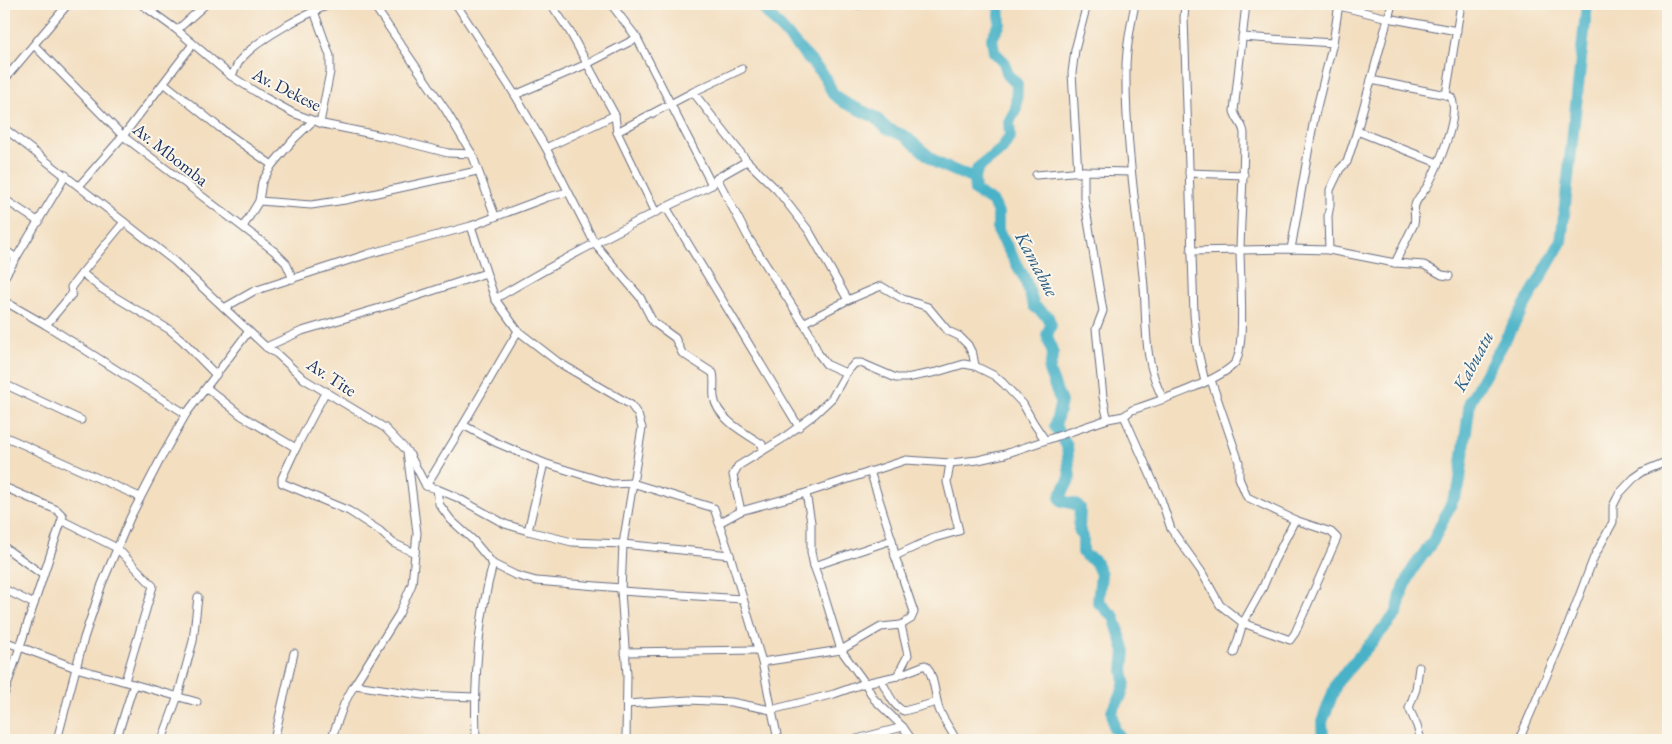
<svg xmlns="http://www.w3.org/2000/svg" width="1672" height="744" font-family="'EB Garamond',serif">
	<rect width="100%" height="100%" fill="#fbf7ec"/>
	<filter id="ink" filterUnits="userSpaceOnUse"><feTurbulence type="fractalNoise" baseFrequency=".02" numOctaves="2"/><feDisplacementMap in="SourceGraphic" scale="10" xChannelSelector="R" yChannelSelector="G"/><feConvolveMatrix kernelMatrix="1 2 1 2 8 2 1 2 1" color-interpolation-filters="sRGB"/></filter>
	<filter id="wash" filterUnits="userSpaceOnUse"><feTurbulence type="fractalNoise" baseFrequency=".0096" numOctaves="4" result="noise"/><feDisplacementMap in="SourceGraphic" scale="20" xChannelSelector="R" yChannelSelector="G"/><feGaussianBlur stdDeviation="1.12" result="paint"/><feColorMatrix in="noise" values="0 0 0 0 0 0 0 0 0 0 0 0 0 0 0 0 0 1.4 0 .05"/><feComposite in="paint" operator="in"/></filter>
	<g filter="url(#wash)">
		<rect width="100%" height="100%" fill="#f3dec0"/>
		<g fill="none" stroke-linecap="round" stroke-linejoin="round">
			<g stroke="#49b2c8" stroke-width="12">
				<path d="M761 4V6L825 77 833 94 845 103 875 117 886 128 905 136 937 163 974 179"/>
				<path d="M999 4 1000 24 992 38 994 52 1004 62 1008 75 1017 84 1016 109 1009 122 1010 136 1002 149 978 168 974 179 975 191 993 202 998 213V231L1025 279 1034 306 1048 317 1051 325 1047 335 1053 354 1049 371 1061 402 1055 426 1067 446 1070 478 1060 497 1062 501 1075 504 1080 508 1079 529 1083 537V552L1086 556 1095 561 1101 574 1098 602 1114 617 1125 651 1123 670 1125 682 1121 696 1112 711 1114 728 1122 740"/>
				<path d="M1323 740 1322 722 1337 682 1397 613 1401 595 1412 570 1433 541 1459 487 1470 401 1561 242 1587 4"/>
			</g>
		</g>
	</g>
	<g filter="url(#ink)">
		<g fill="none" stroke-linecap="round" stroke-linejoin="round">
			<g stroke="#676c80" stroke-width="9">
				<g id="minor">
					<path d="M141 4 177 30 231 76 264 97 293 113 323 124 382 136 448 153 472 154"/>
					<path d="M373 4 445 109 472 154 495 216"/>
					<path d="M456 4 515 95 546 148 595 244 640 297 653 322 675 338 682 353 713 373C715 380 713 389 714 397 716 418 746 434 762 444L763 450"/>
					<path d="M551 4 570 32 615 115 617 132 655 211"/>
					<path d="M611 4 637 38 712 185"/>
					<path d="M1135 4C1131 24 1126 47 1126 68 1125 138 1136 207 1143 276 1148 322 1141 355 1163 399"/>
					<path d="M1185 4 1184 18 1194 314 1197 347 1205 382"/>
					<path d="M858 5V4"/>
					<path d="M1339 6 1388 18 1457 31"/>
					<path d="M314 11 330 56V72L320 123"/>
					<path d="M177 30 206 4"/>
					<path d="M1242 37 1333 43"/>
					<path d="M34 45 123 136 274 251 286 263 293 279"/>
					<path d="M231 76C235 71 237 64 241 59 260 37 304 15 331 4"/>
					<path d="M4 80 68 4"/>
					<path d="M1371 80 1446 95 1451 97C1461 115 1437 168 1428 185 1424 192 1417 198 1415 205 1413 210 1416 218 1414 224L1395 263"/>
					<path d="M164 83 220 128 272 165"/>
					<path d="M693 92 747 161 777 190 809 231 848 300"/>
					<path d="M515 95 587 64 637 38"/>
					<path d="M1446 95 1461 4"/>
					<path d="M4 128 174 261 266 347 277 354 304 379 385 428 407 451 417 533 412 584 399 614 353 687 344 704 331 740"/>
					<path d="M1357 131 1438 163"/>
					<path d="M617 132 693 92 742 69"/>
					<path d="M546 148 615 115"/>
					<path d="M1084 171V197L1103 311 1096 329 1103 397 1106 412 1108 419"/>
					<path d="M1078 173 1072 73 1075 50 1087 4"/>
					<path d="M1189 173 1244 175"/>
					<path d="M1036 175 1084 171 1131 172"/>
					<path d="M717 178 748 237 809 332 818 353 826 364 846 373 855 363H861L896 378H906L937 372 964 364 975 366 995 376 1003 383 1023 404 1033 422 1045 440"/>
					<path d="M79 186 123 136 193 44"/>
					<path d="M4 199 39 222"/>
					<path d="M259 201 311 205 345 200 477 171"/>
					<path d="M666 207 799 427"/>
					<path d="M471 226 495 299 518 331 558 362 631 405 638 415 642 428 623 544 621 591 627 675 626 740"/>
					<path d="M243 227 259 201 262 182 272 165 294 139 313 121"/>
					<path d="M4 249 16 258"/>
					<path d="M1291 249 1314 119 1333 43 1339 4"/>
					<path d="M1329 250 1328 216 1330 205V190L1340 169 1347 162 1357 131 1392 4"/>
					<path d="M1191 251 1291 249 1329 250 1395 263 1424 265 1442 275 1449 276"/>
					<path d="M82 273 102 289 170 330 183 341 216 375"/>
					<path d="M4 278 66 175"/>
					<path d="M495 299C565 257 638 220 712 185L717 178 747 161"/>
					<path d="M4 301 46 325 186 414"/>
					<path d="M224 308 254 291 368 254 471 226 548 197 568 192"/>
					<path d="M803 323 848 300 881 286 903 299 928 307 948 331 959 336 968 345 973 355 975 366"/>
					<path d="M46 325 72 294 71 287 82 273 124 222"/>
					<path d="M266 347 302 331 390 305 486 273"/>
					<path d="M4 384 81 420"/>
					<path d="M207 388 242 416 296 448 326 391"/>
					<path d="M1124 416 1161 499 1171 529 1201 571 1220 605 1243 623 1290 640 1295 633 1337 538 1331 532 1295 520 1247 497 1239 478V462L1211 380"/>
					<path d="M463 425 518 331"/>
					<path d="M4 436 140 497"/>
					<path d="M296 448 282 478V483L349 511 380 531 393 543 415 553"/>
					<path d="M410 455 426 486 437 489 439 504 451 520 473 540 493 564 515 575 536 581 621 588"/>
					<path d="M870 471 892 540 895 556 914 612 911 619 901 625 908 655 897 676"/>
					<path d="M426 486 463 425 495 442 544 463 612 484 632 483 714 508 730 555 762 662 778 740"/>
					<path d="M4 487 57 510 63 516 4 695"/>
					<path d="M437 489 456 497 505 524 528 531 572 542 623 544 730 555"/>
					<path d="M806 493 811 522V552L814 566 822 588 841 650 865 683 874 699 903 727 912 740"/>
					<path d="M741 511 733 475 738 466 782 439 815 414 832 398 846 373"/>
					<path d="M63 521 117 548 153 586 125 681"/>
					<path d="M719 523 741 511 806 493 906 460 950 463 978 460 1005 454 1108 419 1124 416 1132 410C1156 402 1220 381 1235 363 1246 348 1240 272 1240 250 1241 211 1244 172 1244 133 1243 124 1236 120 1234 111L1246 4"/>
					<path d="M528 531 544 463"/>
					<path d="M4 547 43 575"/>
					<path d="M895 556 934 538 959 531 947 482 950 463"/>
					<path d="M814 566 892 540"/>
					<path d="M4 589 34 604"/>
					<path d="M621 591 742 599"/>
					<path d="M4 641 76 668 197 702"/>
					<path d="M624 652 757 650"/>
					<path d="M1234 653 1243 623 1263 587 1273 563 1295 520"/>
					<path d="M762 662 841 650 881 627 901 625"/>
					<path d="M1419 667 1416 689 1409 708 1417 726 1421 740"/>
					<path d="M881 680C887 690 893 707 904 711L937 702"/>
					<path d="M355 685 422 695 475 697"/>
					<path d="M626 704 689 700 731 702 771 710 834 694 865 683 897 676 925 665C934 672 935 697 939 709 943 720 951 729 956 740"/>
					<path d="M57 740 84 638 102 584 130 518 160 460 186 414 249 331"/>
					<path d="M116 740 134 684"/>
					<path d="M162 740 178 696 193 641 198 597"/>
					<path d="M274 740 294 653"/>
					<path d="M476 740C474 681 477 622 493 564"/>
					<path d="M853 740 903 727"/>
					<path d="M1519 740 1565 633 1594 557 1613 522V506L1619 494 1634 478 1644 471 1668 461"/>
				</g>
			</g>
			<use href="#minor" stroke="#fff" stroke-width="7"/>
		</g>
	</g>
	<g text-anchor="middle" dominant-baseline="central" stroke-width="4" stroke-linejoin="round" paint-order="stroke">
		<g font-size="18" fill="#1b2f5e" stroke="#fbf7ec">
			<text transform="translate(287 89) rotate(27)">Av. Dekese</text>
			<text transform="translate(171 154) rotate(38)">Av. Mbomba</text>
			<text transform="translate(332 377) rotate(33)">Av. Tite</text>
		</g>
		<g font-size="19" font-style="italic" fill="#2b5d83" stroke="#fbf7ec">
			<text transform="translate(1037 264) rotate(62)">Kamabue</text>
			<text transform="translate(1473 361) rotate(-62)">Kabuatu</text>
		</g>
	</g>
	<rect width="1672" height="744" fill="none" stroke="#fbf7ec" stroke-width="20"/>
</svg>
